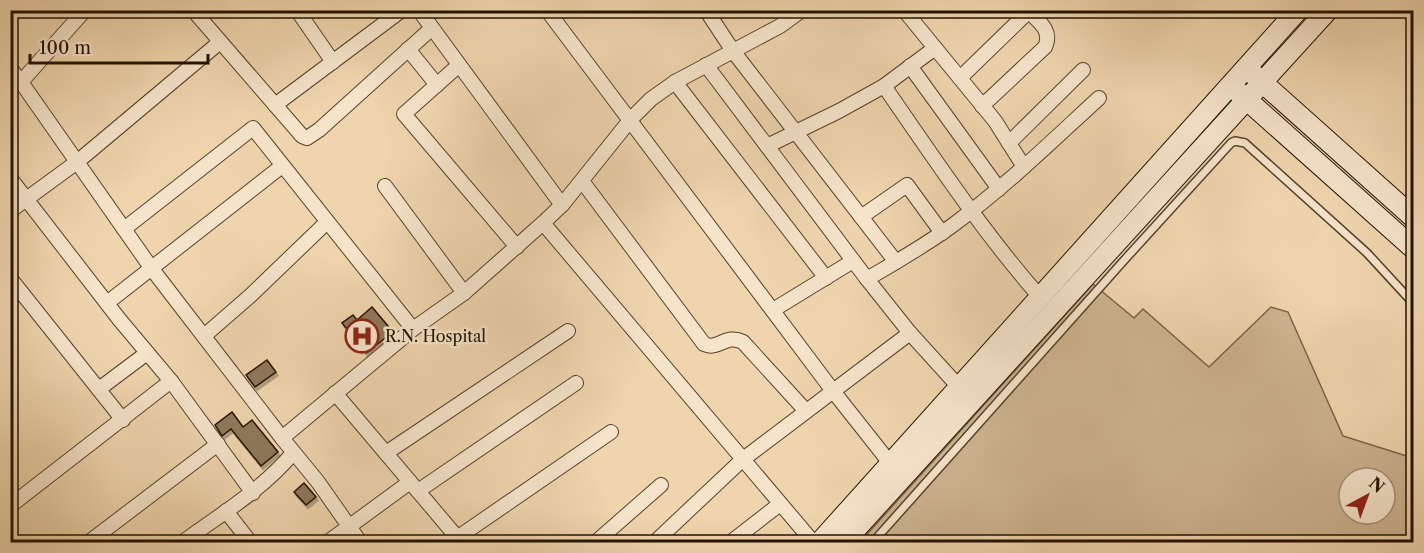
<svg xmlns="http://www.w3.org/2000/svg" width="1424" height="553" font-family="'Libre Caslon Text',serif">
	<defs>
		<filter id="shadow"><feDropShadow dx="2" dy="3.5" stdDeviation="0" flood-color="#0004"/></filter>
	</defs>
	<rect width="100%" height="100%" fill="#efd4ad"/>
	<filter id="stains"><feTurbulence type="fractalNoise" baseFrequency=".00333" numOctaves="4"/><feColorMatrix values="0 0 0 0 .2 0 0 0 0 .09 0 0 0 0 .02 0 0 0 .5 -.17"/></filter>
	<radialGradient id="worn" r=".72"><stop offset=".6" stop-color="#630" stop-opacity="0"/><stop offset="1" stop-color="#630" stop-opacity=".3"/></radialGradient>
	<path fill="#ccb390" stroke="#786248" stroke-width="1.5" fill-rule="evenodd" d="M1093 284 1134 318 1143 309 1209 367 1271 307 1288 312 1343 436 1413 458 1414 542H860ZM1349 478H1385V514H1349Z"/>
	<g fill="#8e775a" stroke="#241200" stroke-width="1.5" filter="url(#shadow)">
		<path d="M372 307 393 332 366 353 342 323 353 315 357 320Z"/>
		<path d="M267 360 276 372 255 387 246 375Z"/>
		<path d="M232 412 243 427 252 420 278 452 261 466 231 429 222 436 215 425Z"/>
		<path d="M304 483 316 497 306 505 294 492Z"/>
	</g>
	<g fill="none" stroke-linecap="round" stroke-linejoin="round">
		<g stroke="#57422b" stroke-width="10">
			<path id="lane" d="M873 542 1127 257 1231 143 1235 141 1245 143 1367 253 1414 304"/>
		</g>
		<g stroke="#57422b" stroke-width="16">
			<g id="street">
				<path d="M85 10 21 82 152 269 282 438 318 482 360 542"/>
				<path d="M193 10 302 136 307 138 319 130 432 28"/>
				<path d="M297 10 333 62"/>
				<path d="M419 10 562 205"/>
				<path d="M547 10 833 391 890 463"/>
				<path d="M706 10 733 51 896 262"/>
				<path d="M904 10 995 121 1024 167"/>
				<path d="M408 49 437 85"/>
				<path d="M459 65 404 114 517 247"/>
				<path d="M706 65 867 279"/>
				<path d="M910 66 999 189"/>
				<path d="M10 68 21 82"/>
				<path d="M960 78 1028 12"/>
				<path d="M675 82 826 278"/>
				<path d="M884 86C934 158 982 231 1040 297"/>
				<path d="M275 105 402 10"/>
				<path d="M982 106 1045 47C1053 30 1038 21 1027 10"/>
				<path d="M1009 143 1083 70"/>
				<path d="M767 146 839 111 884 86 935 48"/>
				<path d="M10 178 119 319 171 381 253 493"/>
				<path d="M582 181 704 344C719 351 725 333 743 342L806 411"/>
				<path d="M385 186 464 293"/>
				<path d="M10 211 77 162 220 42"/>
				<path d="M861 217 907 185 942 233"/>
				<path d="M543 223 813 542"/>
				<path d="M124 229 253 128 413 329"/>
				<path d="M10 278 123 420"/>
				<path d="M107 303 282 166"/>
				<path d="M773 310 853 261"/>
				<path d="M204 336 250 296 327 222"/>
				<path d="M959 387 910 333 867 279C896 262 926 245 953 225 1005 187 1051 142 1099 98"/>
				<path d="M99 389 147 353"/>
				<path d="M335 393 461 542"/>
				<path d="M282 438 413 329 464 293 543 223 562 205 631 119 651 99 675 82 780 26 802 10"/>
				<path d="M386 453 568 331"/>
				<path d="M418 491 576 383"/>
				<path d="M10 506 171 381"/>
				<path d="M226 511 250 542"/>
				<path d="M457 538 611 432"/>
				<path d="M89 542 218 444"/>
				<path d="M183 542C221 514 262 490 293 453"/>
				<path d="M328 542 410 482"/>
				<path d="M596 542 661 485"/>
				<path d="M655 542 742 460 910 333"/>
				<path d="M731 542 780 504"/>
			</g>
		</g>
		<g stroke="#241200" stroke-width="22">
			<g id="secondary">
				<path d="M1253 74 1414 218"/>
				<path d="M1237 91 1414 249"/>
				<path d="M820 542 1298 10"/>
				<path d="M844 542 1328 10"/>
			</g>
		</g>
		<use href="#lane" stroke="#f5e3ca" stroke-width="7"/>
		<use href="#street" stroke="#f5e3ca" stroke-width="14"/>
		<use href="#secondary" stroke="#f5e3ca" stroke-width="20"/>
	</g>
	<defs>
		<g id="hospital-ring" transform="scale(1.725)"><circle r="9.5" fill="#f5e3ca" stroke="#8f2418" stroke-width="1.5"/><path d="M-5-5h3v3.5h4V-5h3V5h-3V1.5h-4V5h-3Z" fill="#8f2418"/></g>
	</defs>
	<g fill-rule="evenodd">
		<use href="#hospital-ring" x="362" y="336"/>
	</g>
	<g text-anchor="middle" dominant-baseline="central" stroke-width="5" stroke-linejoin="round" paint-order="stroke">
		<g font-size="16" fill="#241200" stroke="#f5e3ca" text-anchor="start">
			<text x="385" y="336">R.N. Hospital</text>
		</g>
	</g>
	<rect width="1424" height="553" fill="none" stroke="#efd4ad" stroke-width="36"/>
	<rect x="12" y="12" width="1400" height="529" fill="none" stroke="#241200" stroke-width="3"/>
	<rect x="18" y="18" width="1388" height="517" fill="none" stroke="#241200" stroke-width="1.5"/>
	<g transform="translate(1367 496) rotate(41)"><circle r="28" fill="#f5e3ca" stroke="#a18f79" stroke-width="1.5"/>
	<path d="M0-4.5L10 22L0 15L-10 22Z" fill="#8f2418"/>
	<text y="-9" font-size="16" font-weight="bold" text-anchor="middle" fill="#241200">N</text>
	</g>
	<path d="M30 54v9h178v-9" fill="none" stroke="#241200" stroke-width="3"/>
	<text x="39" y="54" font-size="18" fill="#241200" stroke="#f5e3ca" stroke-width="4.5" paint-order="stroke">100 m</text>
	<rect width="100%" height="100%" filter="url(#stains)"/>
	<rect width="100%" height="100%" fill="url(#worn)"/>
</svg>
